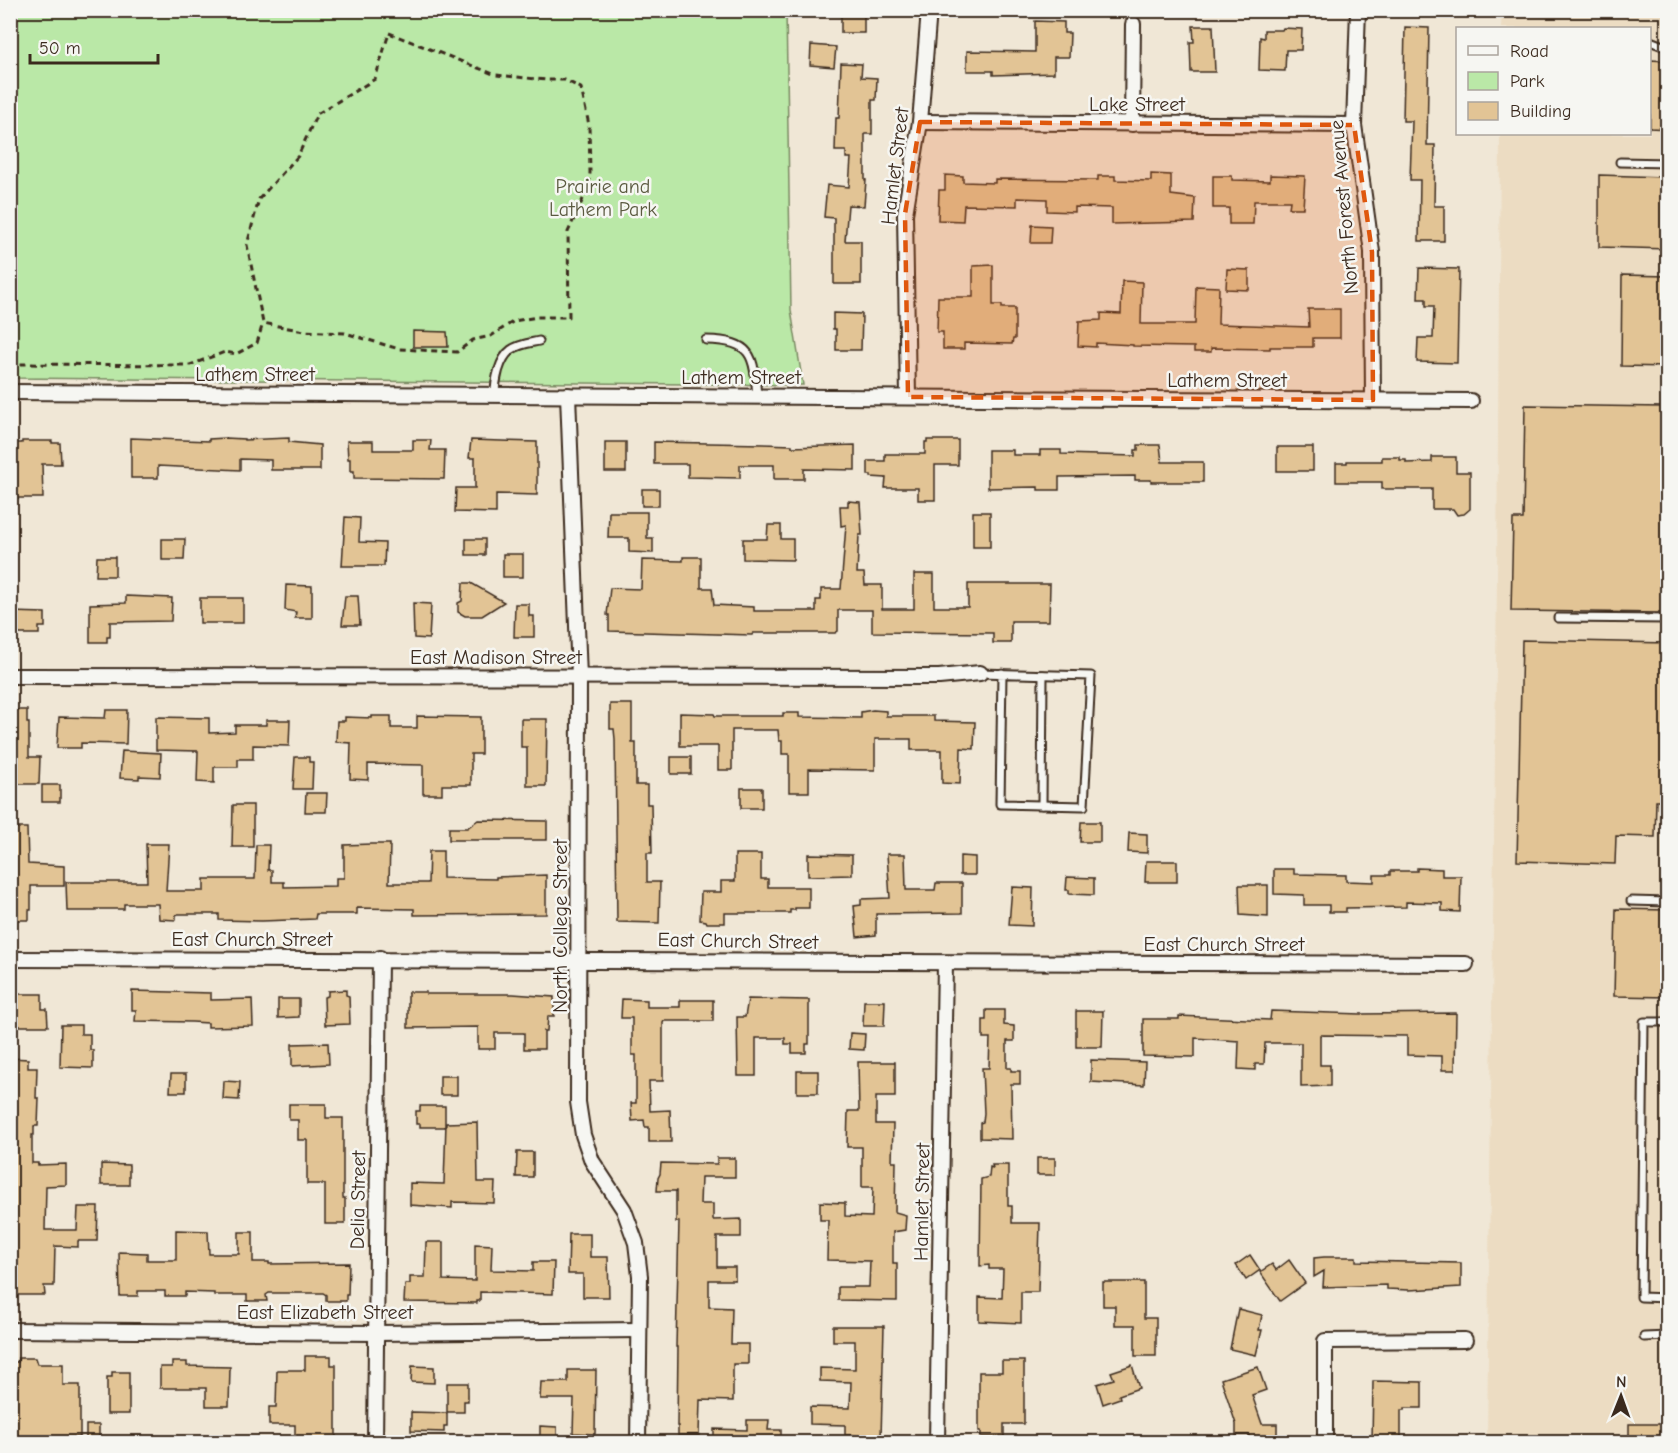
<svg xmlns="http://www.w3.org/2000/svg" width="1678" height="1453" font-family="'Comic Neue',sans-serif">
	<rect width="100%" height="100%" fill="#f0e7d6"/>
	<filter id="ink" filterUnits="userSpaceOnUse"><feTurbulence type="fractalNoise" baseFrequency=".0167" numOctaves="2"/><feDisplacementMap in="SourceGraphic" scale="12" xChannelSelector="R" yChannelSelector="G"/><feConvolveMatrix kernelMatrix="1 2 1 2 8 2 1 2 1" color-interpolation-filters="sRGB"/></filter>
	<g filter="url(#ink)">
		<path fill="#ecdcc2" d="M1502 11H1667V1442H1487L1497 579 1500 134H1650V28H1501Z"/>
		<path fill="#bae8a7" stroke="#7a8962" stroke-width="1.5" d="M11 11H786L791 310 803 385 11 378Z"/>
		<g fill="#e2c495" stroke="#3b2a1e" stroke-width="1.5">
			<rect x="841" y="10" width="23" height="23"/>
			<path d="M1035 21 1064 22V33H1070L1069 57H1054V73L993 75V71H967V51L1035 52Z"/>
			<path d="M1193 26H1213L1215 72H1191L1190 42H1194Z"/>
			<path d="M1405 27 1429 28 1427 145H1435L1434 206H1444V241H1419L1420 180H1410L1412 121H1403Z"/>
			<path d="M1283 28 1302 29 1301 50H1286L1285 71 1259 70 1260 37 1264 38V30H1282Z"/>
			<path d="M811 45 836 47 834 67 810 65Z"/>
			<path d="M1650 60 1668 61V129L1650 128Z"/>
			<path d="M841 63 862 64 861 77 877 78 876 100H872V134H865V180H866L864 206 848 205 845 241H861V284H834V218L824 217 827 185 849 187 851 158H846V151H835L836 118H839Z"/>
			<path d="M1151 174 1171 175V195L1195 198 1194 222 1112 224V208L1075 207V212L1047 211V199L1017 198V206L964 205 963 221 938 220 939 190H945V175L963 176V182L995 183V179L1098 180V176H1115V180L1151 181Z"/>
			<path d="M1270 175 1305 176 1303 208H1289L1290 201H1254L1253 224H1229V208H1213V176H1232V180L1270 181Z"/>
			<path d="M1599 175 1664 177V192H1668V249L1599 247Z"/>
			<path d="M1032 225 1051 226 1050 243H1031Z"/>
			<path d="M993 265V305H1002V308H1015V339H1013L1012 344 964 343V349H943V332H937L938 297H973V266Z"/>
			<path d="M1419 268 1459 269 1457 363 1417 362 1418 338H1433L1434 306H1426V299H1418Z"/>
			<path d="M1227 269 1249 270V290L1226 289Z"/>
			<path d="M1622 275 1668 276V367L1621 366Z"/>
			<path d="M1122 281 1142 282 1141 324H1195L1196 286 1219 287 1218 324 1309 327 1308 309H1340V338H1313V347H1270V349L1211 348V352H1194V347L1133 346V345L1096 343V347L1078 346 1079 321 1101 320V313L1121 314Z"/>
			<path d="M833 313 862 314 861 350H836V329H833Z"/>
			<path d="M413 331 447 332 448 347H413Z"/>
			<path d="M1525 405 1663 407V418H1668V600H1662V613L1511 611 1513 519H1523Z"/>
			<path d="M131 438 209 441V439L226 438 244 439V440L289 438V442L320 445V470H271V460L240 459V470L158 466V478H131Z"/>
			<path d="M413 440H431L430 450H445L444 479 354 478V471H350V459H348L347 441H373V450H413Z"/>
			<path d="M471 440 537 442V495L496 494V513L455 512 456 488H475V458H469Z"/>
			<path d="M927 440H958V465H935V500H918V488H885L886 478 871 477V475H868V461H885V454H925V442H927Z"/>
			<path d="M22 441H52V443H60L61 464H42L43 498H12V443H22Z"/>
			<rect x="605" y="442" width="21" height="30"/>
			<path d="M654 442 763 444 792 445V447L855 445V470L804 469V479H774V465H740V478L688 477V464H654Z"/>
			<path d="M1138 445H1160L1162 462H1203V482H1151V480H1135V476L1059 477V490H1038V487L988 488V450H1013V455H1040V450H1061V454L1135 456V450H1138Z"/>
			<rect x="1277" y="447" width="36" height="24"/>
			<path d="M1382 457H1400V460H1406V463L1432 462V457H1456V472H1470V509L1464 514 1457 515 1453 509H1432V489H1382V482H1336V463H1347V461H1382Z"/>
			<rect x="642" y="489" width="17" height="17"/>
			<path d="M848 501 860 502 862 535H859L857 573H864L865 585H882V609H914V574H934V607H968V584H1050L1049 621H1011V643H993V633L872 632V610H838V631L835 633H753L752 635 609 631V615H607L610 588 641 589 642 560 683 561V557H701V588H712L714 605 754 607V611H816V600H821V589H841L846 525 841 526 840 506H848Z"/>
			<path d="M609 512H647V538H653V553L629 552V538H608Z"/>
			<rect x="973" y="512" width="17" height="35"/>
			<path d="M345 517 360 518 359 542 385 543 384 566H342Z"/>
			<path d="M768 525H781V539H793V560L743 559V539H767Z"/>
			<path d="M162 539H185L184 560H162Z"/>
			<rect x="466" y="539" width="19" height="16"/>
			<rect x="503" y="554" width="20" height="23"/>
			<path d="M97 557H115V576H96Z"/>
			<path d="M463 583H471L504 602 482 616H465L458 612V603L462 601Z"/>
			<path d="M286 585 312 586V618H295L296 612 285 610Z"/>
			<path d="M126 596 172 598 171 621 110 622V637H107V642H90V604L126 603Z"/>
			<path d="M345 596H358L360 625H342Z"/>
			<rect x="200" y="598" width="43" height="25"/>
			<path d="M413 603 431 604 429 639 414 638Z"/>
			<path d="M515 604H529V616H534V637H514Z"/>
			<path d="M10 612 45 613V627H39V634H10Z"/>
			<path d="M1522 640 1668 643V800H1656L1655 837 1616 836 1615 864 1517 861Z"/>
			<path d="M610 704H632V743H636V785H647V804H651L652 853H647V882H660L659 923 617 922 615 739 614 729H610Z"/>
			<path d="M10 710H27V723H29V757H40L39 784H10Z"/>
			<path d="M106 710H127L126 744 81 743V748H57L59 717 105 718Z"/>
			<path d="M873 710 886 711V716H934V721L975 722 974 749 961 748 960 784 942 783V750H911V739H875V770L809 769V792H789V754H782V741H779L778 730H732V770H718V746H680V713L714 714 715 716H783V713H799V717L861 718V712Z"/>
			<path d="M372 716H391V728H417V716L481 717V754H471V785H442V794H423V765L368 764V780L350 779 351 743 336 742 337 721H345V717L372 718Z"/>
			<path d="M156 717 209 718V733L235 732V725H266V720H290L289 746 253 745V759H238V767H214V783L197 782 198 751 156 750Z"/>
			<path d="M521 719H547L546 786H527V747H521Z"/>
			<path d="M122 751 161 753 160 777 139 776V779L120 778Z"/>
			<path d="M295 757H309V762H313L312 789H293Z"/>
			<rect x="671" y="757" width="20" height="17"/>
			<rect x="42" y="785" width="18" height="17"/>
			<rect x="741" y="788" width="21" height="20"/>
			<path d="M306 793H327L326 812H305Z"/>
			<path d="M233 805H253V847H232Z"/>
			<path d="M478 820 547 821V840H449V828H467Z"/>
			<path d="M1081 822H1100V842H1080Z"/>
			<path d="M13 828H27L28 864 64 866V886H31V910H29V920H10V873H14Z"/>
			<path d="M1129 833 1147 834V853L1128 852Z"/>
			<path d="M146 844H169L166 891H204V879H255L256 845H269L268 870H272V882H284V887L336 886V878H344V845L371 844H390L389 883H428L429 851H443V878L496 879V877L546 875V914L414 915V909L357 908V914H316L315 919 262 921 219 920V914H178L176 915V920L159 919 158 904H124V909H96V911H67L66 882H147Z"/>
			<path d="M735 854H761V879H768V887H809V908H795V910H790V913H725V923H707L706 921 700 920 701 892H721V881H735Z"/>
			<path d="M808 854 852 855V875L808 876Z"/>
			<path d="M887 854H905L906 890H935L936 883H962V913L876 914V935L857 937 854 906 861 905V899L890 898Z"/>
			<path d="M960 856 975 857V875H960Z"/>
			<path d="M1146 861H1177V882H1145Z"/>
			<path d="M1417 868 1442 869V876H1461L1460 912 1442 911V903L1406 902V907L1346 908V912H1329V905H1304V895L1274 894V869H1294V874L1346 875V881L1374 882V875H1390V871H1417Z"/>
			<path d="M1067 877 1094 878V895L1069 894V890H1066Z"/>
			<path d="M1239 885H1268V917L1240 915Z"/>
			<path d="M1012 887 1033 888 1032 926 1009 925Z"/>
			<path d="M1616 909 1668 910V997L1614 996Z"/>
			<path d="M346 990V995L349 996 350 1024 325 1025 324 997 328 996V991Z"/>
			<path d="M132 991 211 993V1000L252 999 253 1026 208 1027V1023L192 1022 135 1021 136 1010H132Z"/>
			<path d="M408 992H426V994H513L554 997V1016H548L547 1031H544V1049H524V1033H495V1049H478V1027L408 1028Z"/>
			<path d="M18 994H42V1009H47L48 1026H18V1024H10V996H18Z"/>
			<path d="M278 999H299V1017L278 1018Z"/>
			<path d="M622 999 647 1000V1007H680V1000H713V1021H664L663 1023V1081H649L650 1111 670 1110 671 1142H649V1127H645L644 1120 632 1121 631 1103H636V1055H632V1018H621Z"/>
			<path d="M748 999 809 1000V1044H806V1053H792V1044H785V1038H756V1076H738L737 1017H745Z"/>
			<path d="M864 1001H885L884 1026H863Z"/>
			<path d="M986 1010H1004V1025L1014 1026V1041H1007V1068H1011V1071H1020V1084H1011L1012 1139 980 1138V1123L983 1122 984 1113 982 1068H989L990 1038H983V1020H986Z"/>
			<path d="M1076 1011H1103L1102 1047H1076Z"/>
			<path d="M1271 1011 1361 1014 1456 1013 1455 1070H1442V1056L1407 1055V1036L1320 1035V1065H1330V1086L1301 1087V1043H1265L1264 1064H1255V1070L1238 1069 1239 1041 1195 1038V1057L1143 1056V1019H1179V1016L1270 1020Z"/>
			<path d="M61 1025H81V1034H90V1050H93V1068L60 1067Z"/>
			<path d="M850 1033 865 1034 864 1050 849 1049Z"/>
			<path d="M328 1043 329 1064 292 1066V1044Z"/>
			<path d="M10 1058 28 1059V1068H37L36 1098H39L38 1126H34V1135H32V1163H38V1165L66 1164V1185L46 1186 45 1230H77L78 1207H98L97 1241H78V1247L55 1246 54 1286H44L45 1295H10Z"/>
			<path d="M1091 1060 1145 1062 1144 1085 1091 1082Z"/>
			<path d="M858 1062H895V1097H876V1124H893L892 1162H896L895 1212 906 1215 905 1230 893 1232V1263H897V1301L838 1300V1287H869L870 1261 827 1260 828 1220H820V1202L845 1203V1216L872 1217 873 1187H862V1147H847L848 1111H859Z"/>
			<rect x="797" y="1071" width="21" height="22"/>
			<path d="M171 1074H186V1092H170Z"/>
			<rect x="440" y="1076" width="17" height="19"/>
			<path d="M224 1081 240 1082 239 1100 223 1099Z"/>
			<path d="M289 1104H326V1118H343V1198H345V1224H325V1184H307V1140H298V1120H289Z"/>
			<path d="M420 1106H445V1127H420V1124H416V1111H420Z"/>
			<path d="M477 1122 478 1182H495L494 1203 452 1202V1208L410 1205V1183L444 1184 446 1123Z"/>
			<path d="M517 1152H533V1177H516Z"/>
			<path d="M717 1158H735V1177H701L700 1204H713V1220L741 1219V1237H717V1267H735V1280H709V1307L732 1308 731 1344H748V1364H733V1401L700 1400 699 1435H678V1426H677L678 1347H676L679 1222H676V1191H657L658 1178 660 1174 661 1163 717 1164Z"/>
			<rect x="1037" y="1158" width="18" height="17"/>
			<path d="M101 1164 129 1165V1185H101Z"/>
			<path d="M992 1165H1008V1206H1012V1223H1040L1038 1292H1021V1323L979 1321V1297L1002 1298 1003 1269H989V1265L980 1266 981 1179 989 1177 990 1167 993 1168Z"/>
			<path d="M176 1230 208 1231 209 1254H239V1232H253V1262H269V1264L349 1263 348 1295H346V1301H326V1295L323 1293H269L266 1295 267 1301H247V1295H214V1293L185 1292V1296H165V1291H138V1296H120L119 1252 147 1253V1260H176Z"/>
			<path d="M569 1234H590V1257H608L609 1297H583V1274H568Z"/>
			<path d="M426 1242H443V1280L475 1281V1244L492 1245 491 1270 533 1271V1262H554L553 1294 480 1292V1301H477V1303L404 1302 405 1284H410V1277H425Z"/>
			<path d="M1250 1255 1260 1270 1246 1280 1236 1265Z"/>
			<path d="M1324 1257H1356V1261L1461 1263V1287L1409 1290 1387 1289V1285L1323 1287 1324 1271 1314 1277V1258Z"/>
			<path d="M1289 1260 1305 1283 1280 1301 1260 1272 1272 1264 1276 1270Z"/>
			<path d="M1103 1282H1144V1318H1156V1356H1135V1325H1115V1306H1103Z"/>
			<path d="M1238 1309 1262 1315 1259 1330H1262L1256 1355 1230 1349Z"/>
			<path d="M833 1326H884L881 1437 845 1435V1425L810 1424V1407L850 1408 851 1382 820 1381V1368L855 1369V1341H833Z"/>
			<path d="M305 1356H331V1365H336V1443H295V1425H269V1407H276L277 1370H305Z"/>
			<path d="M18 1358H35L37 1364H63V1385H80V1437H59V1443H10L11 1362H18Z"/>
			<path d="M1002 1361H1024V1424H1004V1437H981V1431H979V1372H1002Z"/>
			<path d="M172 1362H187V1366L230 1367 229 1406H206V1388H160V1367H172Z"/>
			<path d="M1132 1365 1139 1388 1119 1395 1120 1398 1103 1404 1097 1384 1114 1379 1111 1372Z"/>
			<path d="M412 1366 434 1367V1383L411 1382Z"/>
			<path d="M1258 1367 1266 1390 1252 1395 1262 1424H1277V1443H1249V1435H1236V1424L1221 1379Z"/>
			<path d="M568 1370H596L595 1434 573 1433 574 1399H540L541 1382H568Z"/>
			<path d="M112 1372H129V1414H107V1377H112Z"/>
			<path d="M1373 1381 1422 1382V1408H1405V1410H1401V1443H1372Z"/>
			<path d="M447 1383H468V1401H464V1412H447Z"/>
			<path d="M411 1412 447 1413V1426H444V1432L411 1431Z"/>
			<path d="M747 1420H769L768 1430H781V1443H714V1429L747 1430Z"/>
			<rect x="1629" y="1424" width="39" height="19"/>
			<rect x="86" y="1425" width="13" height="18"/>
			<path d="M540 1426 557 1427V1440H540Z"/>
		</g>
		<g fill="none" stroke-linecap="round" stroke-linejoin="round">
			<g stroke="#3b2a1e" stroke-width="11">
				<g id="service">
					<path d="M1650 41 1668 48"/>
					<path d="M1620 162 1668 163"/>
					<path d="M706 340C752 341 754 354 757 397"/>
					<path d="M495 395C495 381 499 359 511 350 519 344 530 343 539 341"/>
					<path d="M1558 618 1668 619"/>
					<path d="M980 673 1091 676 1084 806 1000 804 1002 673"/>
					<path d="M1042 805 1043 675"/>
					<path d="M1631 901 1668 902"/>
					<path d="M1668 1022H1644L1641 1297 1668 1298"/>
					<path d="M1644 1337 1668 1336"/>
				</g>
			</g>
			<g stroke="#3b2a1e" stroke-width="18">
				<g id="minor">
					<path d="M1358 10 1354 125 1372 252 1373 400"/>
					<path d="M920 122 1354 125"/>
					<path d="M1132 124 1133 24"/>
					<path d="M10 392 1471 401"/>
					<path d="M568 395 579 677 578 1102 583 1135 592 1161 624 1210 636 1243 640 1276 638 1442"/>
					<path d="M908 397 905 214 920 122 929 10"/>
					<path d="M10 676 939 677 980 673"/>
					<path d="M10 959C496 957 981 963 1466 964"/>
					<path d="M10 1330 376 1333 639 1330"/>
					<path d="M375 1442 380 958"/>
					<path d="M937 1442 945 963"/>
					<path d="M1325 1442V1341L1465 1340"/>
				</g>
			</g>
			<g stroke="#3b2a1e" stroke-width="3" stroke-dasharray="6 4.5" stroke-linecap="butt">
				<path d="M389 33 496 75 547 80H565L581 88 589 125 590 173 588 188 568 232 569 317H537L514 321 491 336 473 340 457 352 399 349 345 333 304 331 263 323 247 245 259 199 298 156 317 114 375 79Z"/>
				<path d="M10 364 190 365 225 352 236 354 257 343 263 323"/>
			</g>
			<use href="#service" stroke="#f6f6f2" stroke-width="7"/>
			<use href="#minor" stroke="#f6f6f2" stroke-width="14"/>
		</g>
	</g>
	<path fill="#df570d" fill-opacity="0.2" stroke="#df570d" stroke-width="4.5" stroke-dasharray="12 8" stroke-linejoin="round" d="M920 122 1354 125 1372 252 1373 400 908 397 905 214Z"/>
	<g text-anchor="middle" dominant-baseline="central" stroke-width="5" stroke-linejoin="round" paint-order="stroke">
		<g font-size="20" fill="#3b2a1e" stroke="#f6f6f2">
			<text x="1137" y="104">Lake Street</text>
			<text transform="translate(895 166) rotate(-83)">Hamlet Street</text>
			<text transform="translate(1344 207) rotate(-95)">North Forest Avenue</text>
			<text x="255" y="374">Lathem Street</text>
			<text x="741" y="377">Lathem Street</text>
			<text x="1227" y="380">Lathem Street</text>
			<text x="496" y="657">East Madison Street</text>
			<text transform="translate(560 926) rotate(-90)">North College Street</text>
			<text x="252" y="939">East Church Street</text>
			<text transform="translate(738 941) rotate(1)">East Church Street</text>
			<text x="1224" y="944">East Church Street</text>
			<text transform="translate(358 1200) rotate(-89)">Delia Street</text>
			<text transform="translate(922 1202) rotate(-89)">Hamlet Street</text>
			<text x="325" y="1312">East Elizabeth Street</text>
		</g>
		<g font-size="20" fill="#5b5a40" stroke="#f6f6f2">
			<text x="603" y="186">Prairie and<tspan x="603" dy="23">Lathem Park</tspan></text>
		</g>
	</g>
	<rect width="1678" height="1453" fill="none" stroke="#f6f6f2" stroke-width="36"/>
	<rect x="18" y="18" width="1642" height="1417" fill="none" stroke="#3b2a1e" stroke-width="2" filter="url(#ink)"/>
	<rect x="1456" y="27" width="195" height="108" fill="#f6f6f2" stroke="#aba49d" stroke-width="1.5"/>
	<rect x="1468" y="46" width="30" height="9" fill="#f6f6f2" stroke="#aba49d" stroke-width="1.5"/>
	<text x="1510" y="57" font-size="18" fill="#3b2a1e">Road</text>
	<rect x="1468" y="72" width="30" height="18" fill="#bae8a7" stroke="#aba49d" stroke-width="1.5"/>
	<text x="1510" y="87" font-size="18" fill="#3b2a1e">Park</text>
	<rect x="1468" y="102" width="30" height="18" fill="#e2c495" stroke="#aba49d" stroke-width="1.5"/>
	<text x="1510" y="117" font-size="18" fill="#3b2a1e">Building</text>
	<g transform="translate(1621 1396) rotate(1)" stroke="#f6f6f2" stroke-width="4.5" paint-order="stroke">
	<path d="M0-4.5L10 22L0 15L-10 22Z" fill="#3b2a1e"/>
	<text y="-9" font-size="16" font-weight="bold" text-anchor="middle" fill="#3b2a1e">N</text>
	</g>
	<path d="M30 54v9h128v-9" fill="none" stroke="#3b2a1e" stroke-width="3"/>
	<text x="39" y="54" font-size="18" fill="#3b2a1e" stroke="#f6f6f2" stroke-width="4.5" paint-order="stroke">50 m</text>
</svg>
